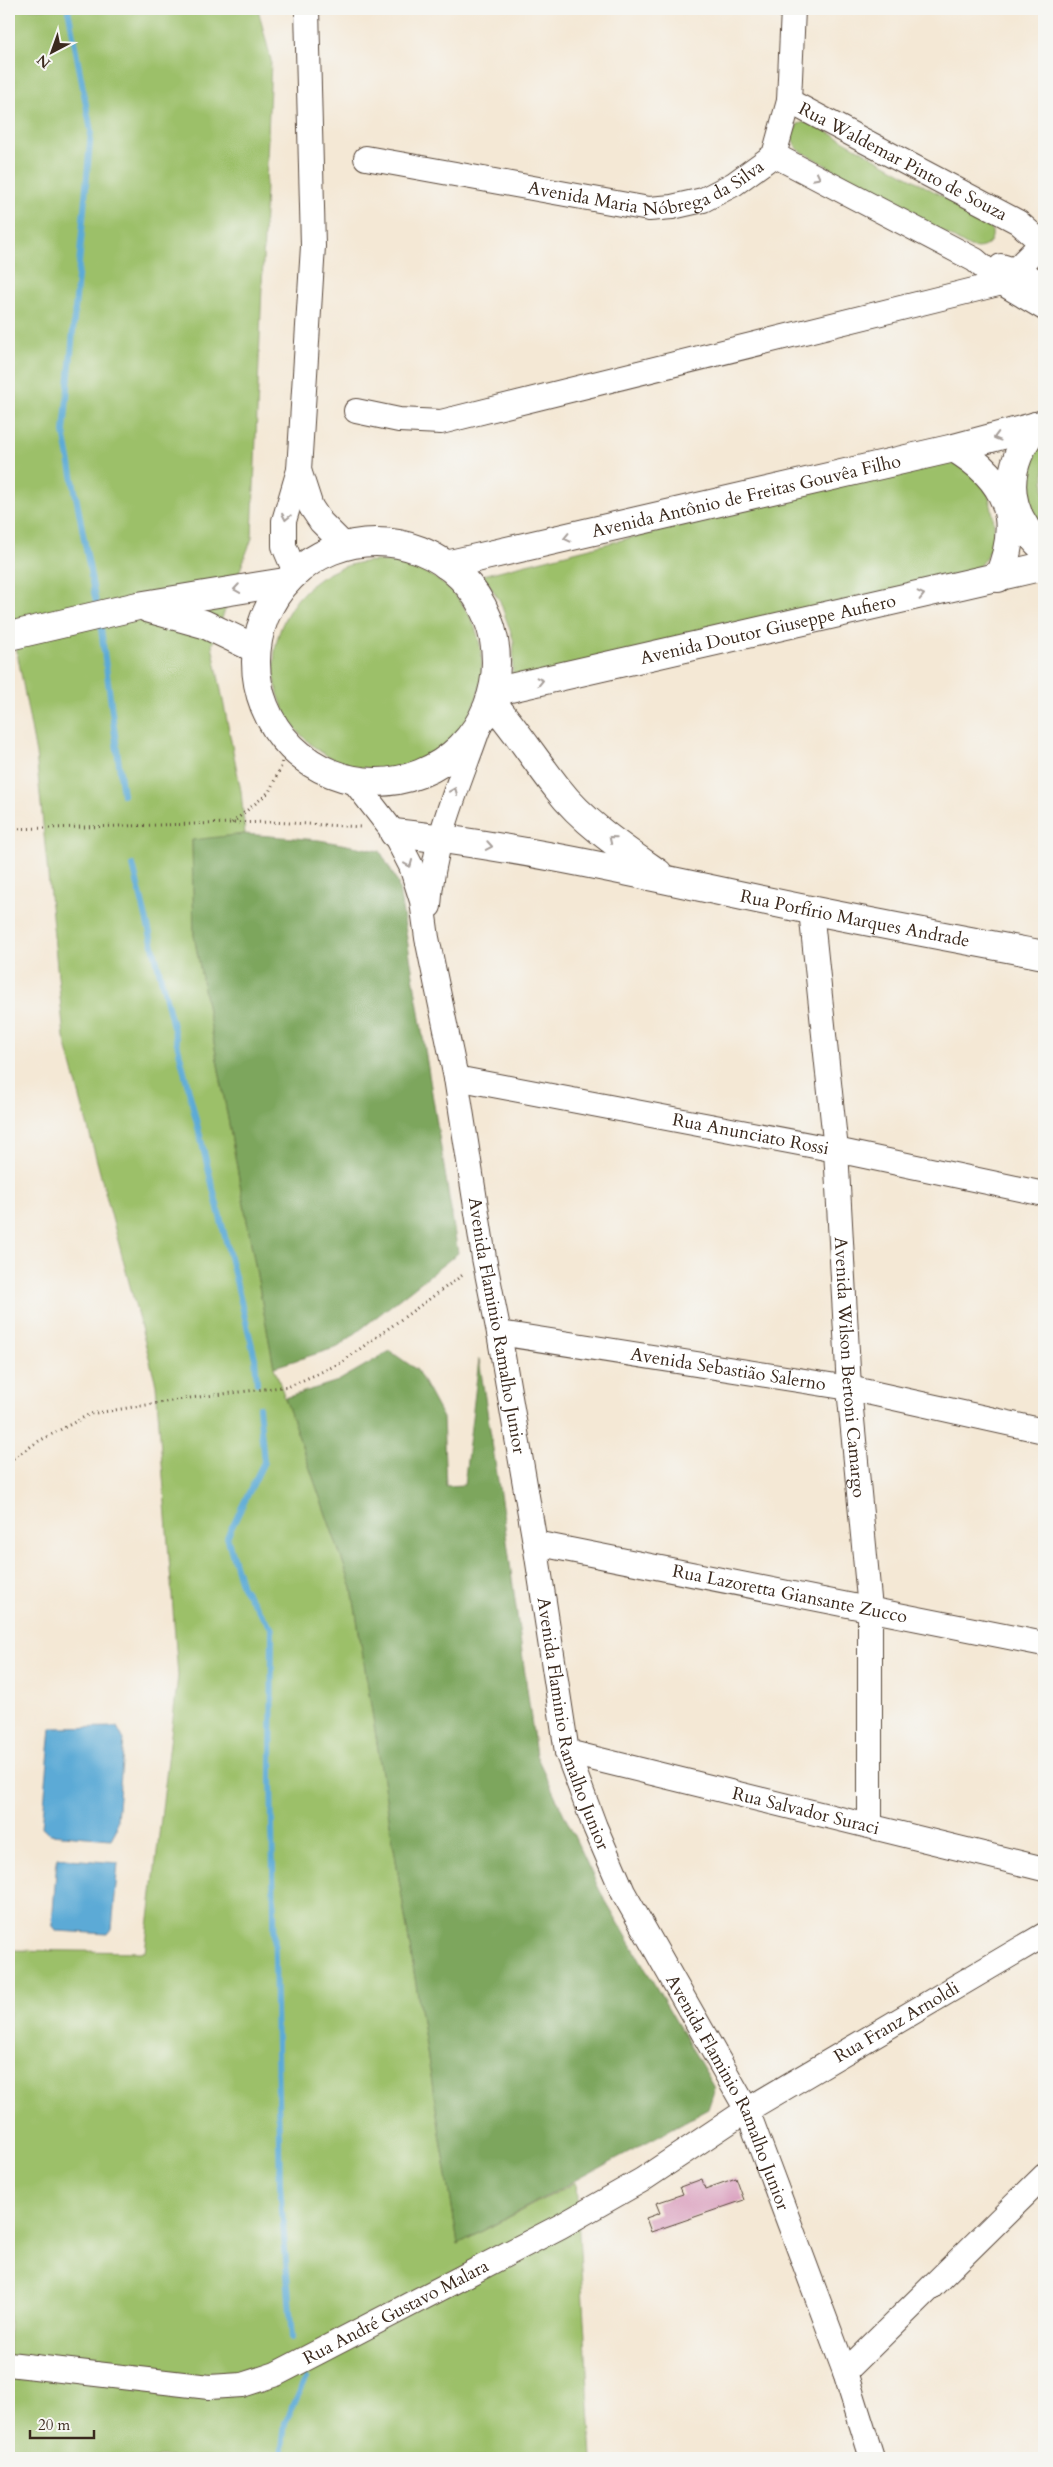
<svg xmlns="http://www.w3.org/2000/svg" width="1053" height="2467" font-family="Cardo,serif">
	<rect width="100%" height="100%" fill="#f6f6f2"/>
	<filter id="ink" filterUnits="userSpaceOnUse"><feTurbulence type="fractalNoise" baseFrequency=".02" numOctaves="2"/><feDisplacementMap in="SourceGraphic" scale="10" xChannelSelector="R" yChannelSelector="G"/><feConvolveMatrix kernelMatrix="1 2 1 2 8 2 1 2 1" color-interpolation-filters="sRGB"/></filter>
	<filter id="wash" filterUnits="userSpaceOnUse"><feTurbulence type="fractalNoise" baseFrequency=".0096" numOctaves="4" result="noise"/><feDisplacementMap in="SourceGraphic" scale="20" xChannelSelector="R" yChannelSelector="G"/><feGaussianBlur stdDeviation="1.12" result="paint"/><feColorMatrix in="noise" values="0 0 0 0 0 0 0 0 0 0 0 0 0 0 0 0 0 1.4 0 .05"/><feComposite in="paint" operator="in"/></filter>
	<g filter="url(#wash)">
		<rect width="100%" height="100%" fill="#f4e8d5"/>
		<g fill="#9cc069" stroke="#6c7544">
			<path d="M9 9H258L271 60 252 538 212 645 241 791 245 834 192 841 194 935 274 1367 352 1588 458 2244 576 2182 592 2458H9V1950L145 1952 178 1676 156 1384 64 1037 36 754 9 609Z"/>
			<path d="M805 122 812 123 987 221C999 236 989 252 970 247L797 149 791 136 798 124Z"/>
			<path d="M1044 442V542L1035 529 1022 473 1039 443Z"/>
			<path d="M947 458 985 479C992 515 1006 541 975 570L512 681 514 642 500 601 483 575Z"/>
			<circle cx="378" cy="665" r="104"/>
		</g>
		<g fill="#7da65d" stroke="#5c683e">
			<path d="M245 834 319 840 380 851 398 883 458 1253 338 1347 274 1367 194 935 192 840Z"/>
			<path d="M390 1351 417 1370 443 1418 446 1486 464 1485 479 1359 504 1519 536 1755 600 1891 715 2088 708 2109 458 2244 352 1588 285 1398 338 1381Z"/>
		</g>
		<g fill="#5caad6" stroke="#4c6a7a">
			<path d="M117 1727 124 1740 116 1830 111 1839 50 1834 42 1827 51 1728Z"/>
			<path d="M57 1858 118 1863 112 1929 108 1934 57 1931 52 1925Z"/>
		</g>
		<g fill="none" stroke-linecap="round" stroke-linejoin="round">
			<g stroke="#5caad6" stroke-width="6">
				<path d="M68 9 91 131 64 432 97 608"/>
				<path d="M100 621 123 795"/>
				<path d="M133 865 255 1358 257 1383"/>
				<path d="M259 1407 264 1462 227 1537 242 1587 272 1629 271 1780 280 2184 292 2338"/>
				<path d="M281 2458 285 2423 306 2379"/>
			</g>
		</g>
		<g id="blocks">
			<path fill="#dca4c1" d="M736 2178 744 2200 651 2232 646 2218 660 2213 656 2203 683 2194 680 2187 702 2179 705 2189Z"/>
		</g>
	</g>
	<g filter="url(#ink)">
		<use href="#blocks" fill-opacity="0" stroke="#574639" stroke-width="1"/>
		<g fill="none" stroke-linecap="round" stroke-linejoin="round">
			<g stroke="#574639" stroke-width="26">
				<g id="minor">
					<path id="s1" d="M789 101 1018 222 1044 245"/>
					<path d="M774 155 975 260 1002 283 1044 308"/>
					<path id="s2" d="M366 158 649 209 672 207 703 200 734 184 774 155 789 101 793 9"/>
					<path d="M1001 266 1014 270 1044 284"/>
					<path d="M356 411 399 420 441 422 1002 283 1044 241"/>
					<path d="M299 470 311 507 321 522 345 546"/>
					<path d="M295 572 284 546V521L299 470 313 246 307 9"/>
					<path id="s3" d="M353 780 394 833 411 866 422 901 427 938 456 1078 484 1258 499 1333 535 1543 567 1752 595 1827 623 1892 747 2110 845 2372 872 2458"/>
					<path d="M429 906C433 839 460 783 481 721"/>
					<path id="s4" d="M811 910 836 1150 849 1388 870 1609V1825"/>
					<path id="s5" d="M456 1078 836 1150 1044 1194"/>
					<path id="s6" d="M499 1333 849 1388 1044 1431"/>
					<path id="s7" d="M535 1543 1044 1644"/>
					<path id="s8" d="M567 1752 1044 1869"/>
					<path id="s9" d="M9 2364 209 2387 242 2385 276 2374 561 2226 642 2180 747 2110 1044 1935"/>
					<path d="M845 2372 1044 2176"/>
				</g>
			</g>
			<g stroke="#574639" stroke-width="30">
				<g id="tertiary">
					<path d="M1036 426C1002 469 1004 512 1044 549"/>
					<path d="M954 448C1008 480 1023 520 998 578"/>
					<circle cx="376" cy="662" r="120"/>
					<path id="s10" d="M446 565 954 448 1044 424"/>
					<path d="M147 608 204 624 256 649"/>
					<path d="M9 636 138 606 285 582"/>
					<path id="s11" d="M493 692 1044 566"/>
					<path d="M490 700C515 728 535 760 558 789 583 822 625 850 658 873"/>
					<path id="s12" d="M394 833C535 848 672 882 810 910 888 926 966 940 1044 955"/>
				</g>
			</g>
			<g stroke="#574639" stroke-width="3" stroke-dasharray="1 4" stroke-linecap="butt">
				<path d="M232 823 269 792 281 767 285 741"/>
				<path d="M9 829 271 822 362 827"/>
				<path d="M9 1461 39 1441 90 1414 190 1398 290 1386 339 1364 464 1274"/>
			</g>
			<use href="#minor" stroke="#fff" stroke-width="24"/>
			<use href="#tertiary" stroke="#fff" stroke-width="28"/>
		</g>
		<defs><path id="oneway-chevron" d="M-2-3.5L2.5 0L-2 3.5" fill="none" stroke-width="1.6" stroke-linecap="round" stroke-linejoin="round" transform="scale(1.25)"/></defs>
		<g stroke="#a79f9a">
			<use href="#oneway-chevron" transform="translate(817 177) rotate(27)"/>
			<use href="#oneway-chevron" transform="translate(997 437) rotate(165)"/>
			<use href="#oneway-chevron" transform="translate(286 517) rotate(101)"/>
			<use href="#oneway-chevron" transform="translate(567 538) rotate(167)"/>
			<use href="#oneway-chevron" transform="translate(237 589) rotate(171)"/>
			<use href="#oneway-chevron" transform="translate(921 595) rotate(-13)"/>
			<use href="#oneway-chevron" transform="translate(540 681) rotate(-13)"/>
			<use href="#oneway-chevron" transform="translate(454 791) rotate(-68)"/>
			<use href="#oneway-chevron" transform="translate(612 839) rotate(-141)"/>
			<use href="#oneway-chevron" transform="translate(489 846) rotate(10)"/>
			<use href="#oneway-chevron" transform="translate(409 864) rotate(67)"/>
		</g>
	</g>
	<g text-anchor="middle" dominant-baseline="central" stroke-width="4" stroke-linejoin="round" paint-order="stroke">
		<g font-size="18" fill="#3b2a1e" stroke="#f6f6f2">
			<text stroke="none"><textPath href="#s1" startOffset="129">Rua Waldemar Pinto de Souza</textPath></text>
			<text stroke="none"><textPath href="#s2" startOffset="288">Avenida Maria Nóbrega da Silva</textPath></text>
			<text stroke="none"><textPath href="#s10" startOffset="308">Avenida Antônio de Freitas Gouvêa Filho</textPath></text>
			<text stroke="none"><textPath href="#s11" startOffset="282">Avenida Doutor Giuseppe Aufiero</textPath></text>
			<text stroke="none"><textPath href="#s12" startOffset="469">Rua Porfírio Marques Andrade</textPath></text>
			<text stroke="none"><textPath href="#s5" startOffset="300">Rua Anunciato Rossi</textPath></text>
			<text stroke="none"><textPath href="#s3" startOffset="572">Avenida Flaminio Ramalho Junior</textPath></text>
			<text stroke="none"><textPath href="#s4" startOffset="459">Avenida Wilson Bertoni Camargo</textPath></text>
			<text stroke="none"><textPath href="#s6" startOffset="232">Avenida Sebastião Salerno</textPath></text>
			<text stroke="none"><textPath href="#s7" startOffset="260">Rua Lazoretta Giansante Zucco</textPath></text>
			<text stroke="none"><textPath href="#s3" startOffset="978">Avenida Flaminio Ramalho Junior</textPath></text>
			<text stroke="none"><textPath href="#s8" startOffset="246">Rua Salvador Suraci</textPath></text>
			<text stroke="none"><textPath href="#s9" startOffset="984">Rua Franz Arnoldi</textPath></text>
			<text stroke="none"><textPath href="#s3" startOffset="1382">Avenida Flaminio Ramalho Junior</textPath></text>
			<text stroke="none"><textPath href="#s9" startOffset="405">Rua André Gustavo Malara</textPath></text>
		</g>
	</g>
	<rect width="1053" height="2467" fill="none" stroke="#f6f6f2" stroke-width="30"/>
	<g transform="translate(52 52) rotate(221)" stroke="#f6f6f2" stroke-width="4" paint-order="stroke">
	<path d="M0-4L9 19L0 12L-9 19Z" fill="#3b2a1e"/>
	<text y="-8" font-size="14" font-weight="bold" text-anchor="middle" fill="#3b2a1e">N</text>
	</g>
	<path d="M30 2430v8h64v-8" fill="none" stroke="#3b2a1e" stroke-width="2.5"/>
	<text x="38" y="2430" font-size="15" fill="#3b2a1e" stroke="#f6f6f2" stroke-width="4" paint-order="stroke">20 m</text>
</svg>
